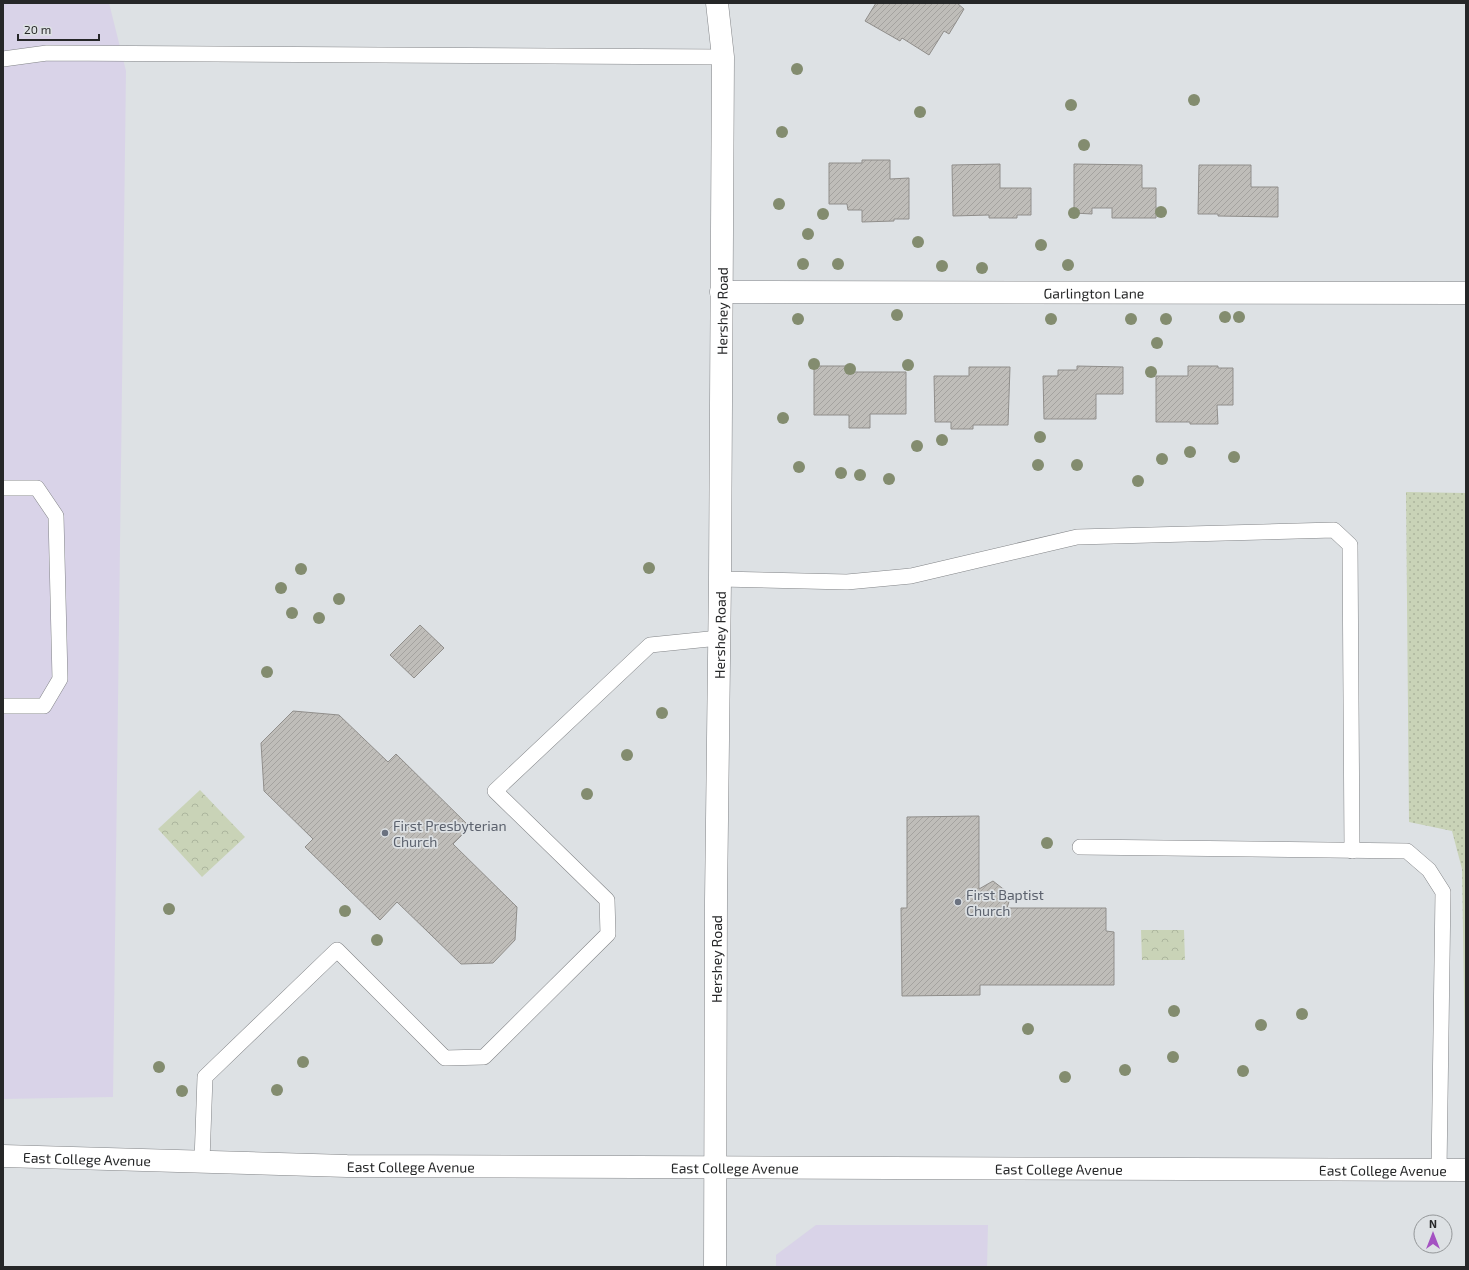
<svg xmlns="http://www.w3.org/2000/svg" width="1469" height="1270" font-family="'Exo 2',sans-serif">
	<defs>
		<pattern id="grass-dots" width="8" height="8" patternUnits="userSpaceOnUse"><rect width="8" height="8" fill="#c9d3b7"/><path d="M2 2h.1M6 6h.1" fill="none" stroke="#acb59d" stroke-width="1.8" stroke-linecap="round"/></pattern>
		<pattern id="park-crowns" width="20" height="18" patternUnits="userSpaceOnUse"><rect width="20" height="18" fill="#c9d3b7"/><path d="M2 6a3 3 0 1 1 6 0M12 15a3 3 0 1 1 6 0" fill="none" stroke="#acb59d"/></pattern>
		<pattern id="building-hatch" width="6" height="6" patternUnits="userSpaceOnUse"><rect width="6" height="6" fill="#bfbdb9"/><path d="M-1 1l2-2M0 6l6-6M5 7l2-2" fill="none" stroke="#a4a29f"/></pattern>
	</defs>
	<rect width="100%" height="100%" fill="#dde1e4"/>
	<g fill="#d9d3e8">
		<path d="M3 3H109L126 71 113 1097 3 1099Z"/>
		<path d="M816 1225H988L987 1267H776V1255Z"/>
	</g>
	<path fill="url(#grass-dots)" d="M1406 492 1466 493V1114L1462 869 1452 831 1409 822Z"/>
	<g fill="url(#park-crowns)">
		<path d="M200 790 245 837 202 877 158 829Z"/>
		<path d="M1141 930H1184L1185 960H1142Z"/>
	</g>
	<g fill="url(#building-hatch)" stroke="#908e8b">
		<path d="M876 3H957L964 9 949 34 944 31 929 55 902 38 900 41 865 21Z"/>
		<path d="M862 160H890V179L909 178V219H894V221L862 222V210H848L847 204H829V163H862Z"/>
		<path d="M1000 164V188H1031V215H1017V218H989V215L953 216 952 165Z"/>
		<path d="M1074 164 1142 165V188H1156V218H1112V208H1092V214L1074 213Z"/>
		<path d="M1199 165H1251V187H1278V217L1218 216V214H1198Z"/>
		<path d="M814 366H847V372H906V414H870V428H849V415H814Z"/>
		<path d="M1077 366 1123 367V394H1096V419H1044L1043 376H1058V370H1077Z"/>
		<path d="M1188 366H1218V368H1233V405H1217L1218 424H1190V422H1156V376H1188Z"/>
		<path d="M969 367H1010L1008 425H973V429H951V422H935L934 376H969Z"/>
		<path d="M420 625 444 648 414 678 390 655Z"/>
		<path d="M293 711 339 715 388 762 396 754 470 827 453 844 517 907 515 940 493 963 461 964 397 902 380 920 305 847 313 839 264 791 261 743Z"/>
		<path d="M979 816V889L993 881 1011 895 1007 908H1106V931L1114 932V985H980V995L902 996 901 908H907V817Z"/>
	</g>
	<g fill="none" stroke-linecap="round" stroke-linejoin="round">
		<g stroke="#828487" stroke-width="16">
			<g id="lane">
				<path d="M3 59 47 53 723 57"/>
				<path d="M3 488H37L56 516 60 679 44 706H3"/>
				<path d="M720 579 847 582 911 576 1077 537 1334 530 1350 545 1352 851"/>
				<path d="M1080 847 1407 851 1429 870 1443 892 1439 1171"/>
				<path d="M202 1161 205 1077 337 950 445 1058 484 1057 608 934 607 900 495 791 650 645 719 638"/>
			</g>
		</g>
		<g stroke="#828487" stroke-width="23">
			<g id="street">
				<path id="s1" d="M721 292 1466 293"/>
			</g>
		</g>
		<g stroke="#828487" stroke-width="23">
			<g id="secondary">
				<path id="s2" d="M3 1156 347 1166 1466 1170"/>
				<path id="s3" d="M715 1267 716 901 720 579 723 57 717 3"/>
			</g>
		</g>
		<use href="#lane" stroke="#fff" stroke-width="15"/>
		<use href="#street" stroke="#fff" stroke-width="22"/>
		<use href="#secondary" stroke="#fff" stroke-width="22"/>
	</g>
	<g fill="#838c6f">
		<circle cx="797" cy="69" r="6"/>
		<circle cx="1194" cy="100" r="6"/>
		<circle cx="1071" cy="105" r="6"/>
		<circle cx="920" cy="112" r="6"/>
		<circle cx="782" cy="132" r="6"/>
		<circle cx="1084" cy="145" r="6"/>
		<circle cx="779" cy="204" r="6"/>
		<circle cx="1161" cy="212" r="6"/>
		<circle cx="1074" cy="213" r="6"/>
		<circle cx="823" cy="214" r="6"/>
		<circle cx="808" cy="234" r="6"/>
		<circle cx="918" cy="242" r="6"/>
		<circle cx="1041" cy="245" r="6"/>
		<circle cx="803" cy="264" r="6"/>
		<circle cx="838" cy="264" r="6"/>
		<circle cx="1068" cy="265" r="6"/>
		<circle cx="942" cy="266" r="6"/>
		<circle cx="982" cy="268" r="6"/>
		<circle cx="897" cy="315" r="6"/>
		<circle cx="1225" cy="317" r="6"/>
		<circle cx="1239" cy="317" r="6"/>
		<circle cx="798" cy="319" r="6"/>
		<circle cx="1051" cy="319" r="6"/>
		<circle cx="1131" cy="319" r="6"/>
		<circle cx="1166" cy="319" r="6"/>
		<circle cx="1157" cy="343" r="6"/>
		<circle cx="814" cy="364" r="6"/>
		<circle cx="908" cy="365" r="6"/>
		<circle cx="850" cy="369" r="6"/>
		<circle cx="1151" cy="372" r="6"/>
		<circle cx="783" cy="418" r="6"/>
		<circle cx="1040" cy="437" r="6"/>
		<circle cx="942" cy="440" r="6"/>
		<circle cx="917" cy="446" r="6"/>
		<circle cx="1190" cy="452" r="6"/>
		<circle cx="1234" cy="457" r="6"/>
		<circle cx="1162" cy="459" r="6"/>
		<circle cx="1038" cy="465" r="6"/>
		<circle cx="1077" cy="465" r="6"/>
		<circle cx="799" cy="467" r="6"/>
		<circle cx="841" cy="473" r="6"/>
		<circle cx="860" cy="475" r="6"/>
		<circle cx="889" cy="479" r="6"/>
		<circle cx="1138" cy="481" r="6"/>
		<circle cx="649" cy="568" r="6"/>
		<circle cx="301" cy="569" r="6"/>
		<circle cx="281" cy="588" r="6"/>
		<circle cx="339" cy="599" r="6"/>
		<circle cx="292" cy="613" r="6"/>
		<circle cx="319" cy="618" r="6"/>
		<circle cx="267" cy="672" r="6"/>
		<circle cx="662" cy="713" r="6"/>
		<circle cx="627" cy="755" r="6"/>
		<circle cx="587" cy="794" r="6"/>
		<circle cx="1047" cy="843" r="6"/>
		<circle cx="169" cy="909" r="6"/>
		<circle cx="345" cy="911" r="6"/>
		<circle cx="377" cy="940" r="6"/>
		<circle cx="1174" cy="1011" r="6"/>
		<circle cx="1302" cy="1014" r="6"/>
		<circle cx="1261" cy="1025" r="6"/>
		<circle cx="1028" cy="1029" r="6"/>
		<circle cx="1173" cy="1057" r="6"/>
		<circle cx="303" cy="1062" r="6"/>
		<circle cx="159" cy="1067" r="6"/>
		<circle cx="1125" cy="1070" r="6"/>
		<circle cx="1243" cy="1071" r="6"/>
		<circle cx="1065" cy="1077" r="6"/>
		<circle cx="277" cy="1090" r="6"/>
		<circle cx="182" cy="1091" r="6"/>
	</g>
	<g fill="#6b7280" stroke="#dde1e4" stroke-width="1.5">
		<circle cx="385" cy="833" r="4"/>
		<circle cx="958" cy="902" r="4"/>
	</g>
	<g text-anchor="middle" dominant-baseline="central" stroke-width="3.5" stroke-linejoin="round" paint-order="stroke">
		<g font-size="14" fill="#262728" stroke="#dde1e4">
			<text stroke="none"><textPath href="#s1" startOffset="373">Garlington Lane</textPath></text>
			<text stroke="none"><textPath href="#s3" startOffset="956">Hershey Road</textPath></text>
			<text stroke="none"><textPath href="#s3" startOffset="632">Hershey Road</textPath></text>
			<text stroke="none"><textPath href="#s3" startOffset="308">Hershey Road</textPath></text>
			<text stroke="none"><textPath href="#s2" startOffset="84">East College Avenue</textPath></text>
			<text stroke="none"><textPath href="#s2" startOffset="408">East College Avenue</textPath></text>
			<text stroke="none"><textPath href="#s2" startOffset="732">East College Avenue</textPath></text>
			<text stroke="none"><textPath href="#s2" startOffset="1056">East College Avenue</textPath></text>
			<text stroke="none"><textPath href="#s2" startOffset="1380">East College Avenue</textPath></text>
		</g>
		<g font-size="14" fill="#5b616d" stroke="#dde1e4" text-anchor="start">
			<text x="393" y="825">First Presbyterian<tspan x="393" dy="16">Church</tspan></text>
			<text x="966" y="894">First Baptist<tspan x="966" dy="16">Church</tspan></text>
		</g>
	</g>
	<rect width="1469" height="1270" fill="none" stroke="#262728" stroke-width="8"/>
	<g transform="translate(1433 1234)"><circle r="19" fill="#dde1e4" stroke="#949799"/>
	<path d="M0-3L7 15L0 10L-7 15Z" fill="#a452c2"/>
	<text y="-6" font-size="11" font-weight="bold" text-anchor="middle" fill="#262728">N</text>
	</g>
	<path d="M18 34v6h81v-6" fill="none" stroke="#262728" stroke-width="2"/>
	<text x="24" y="34" font-size="12" fill="#262728" stroke="#dde1e4" stroke-width="3" paint-order="stroke">20 m</text>
</svg>
